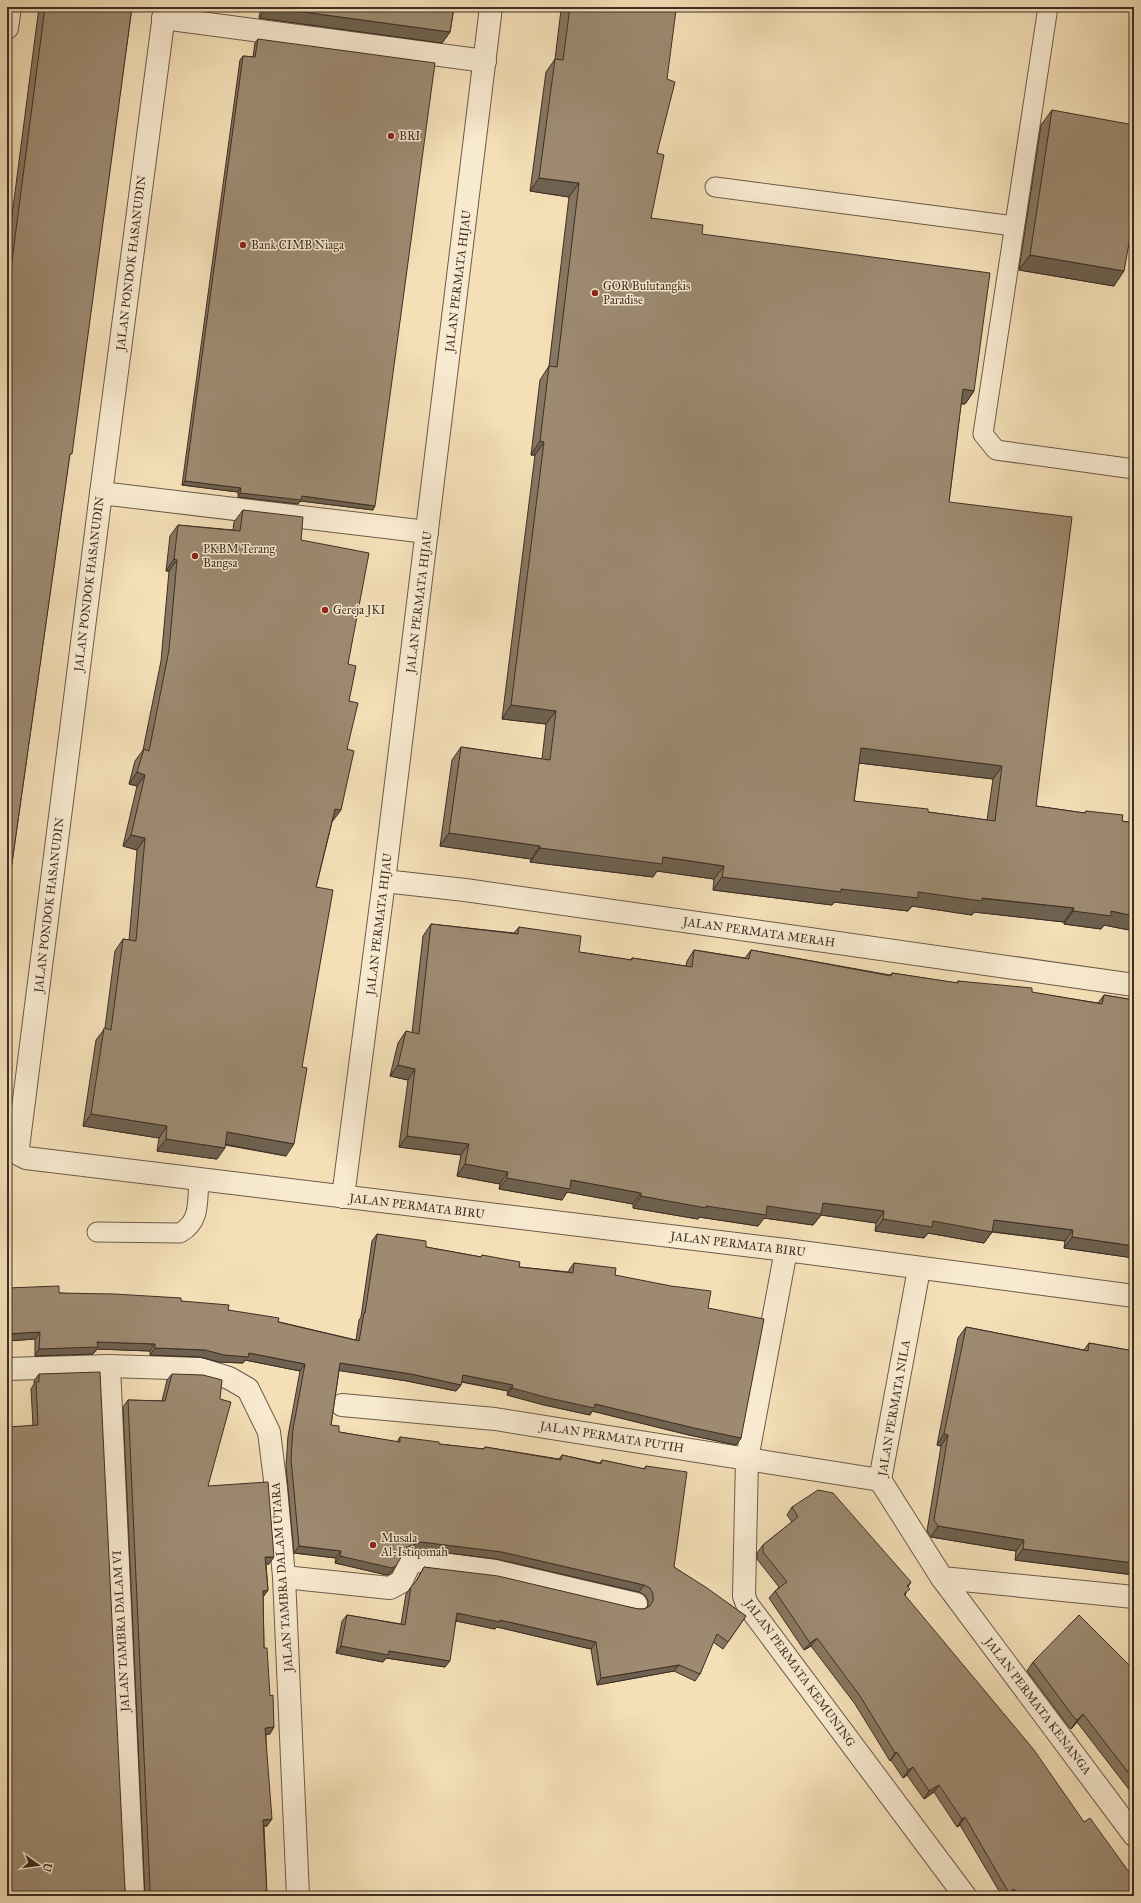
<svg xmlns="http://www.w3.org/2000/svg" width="1141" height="1903" font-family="'IM FELL Great Primer',serif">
	<rect width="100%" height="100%" fill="#f4dfb7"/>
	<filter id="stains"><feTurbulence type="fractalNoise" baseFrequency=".005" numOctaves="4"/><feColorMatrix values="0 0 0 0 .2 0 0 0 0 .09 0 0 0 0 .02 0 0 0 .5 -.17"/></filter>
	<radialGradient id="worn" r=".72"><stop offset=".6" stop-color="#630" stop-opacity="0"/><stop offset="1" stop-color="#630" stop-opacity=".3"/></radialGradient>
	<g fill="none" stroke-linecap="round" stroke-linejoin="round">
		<g stroke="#6c5a4a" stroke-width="21">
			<g id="service">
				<path d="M1048 7 983 434 996 450 1134 469"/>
				<path d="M715 187 1014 226"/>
				<path d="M97 1232 180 1233C201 1221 197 1202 199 1179"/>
			</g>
		</g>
		<g stroke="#6c5a4a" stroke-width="24">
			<g id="minor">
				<path d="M165 7 101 493 18 1148 20 1155 26 1158 786 1250 1134 1296"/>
				<path d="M163 18 485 61"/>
				<path d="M7 28 10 7"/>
				<path d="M101 493 427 532"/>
				<path d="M384 881 465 890 1134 985"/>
				<path d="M343 1197 384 881 491 7"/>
				<path d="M786 1250 747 1459 744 1596 747 1604 965 1896"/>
				<path d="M919 1269 880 1480 942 1578 1134 1597"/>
				<path d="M109 1366 133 1896"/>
				<path d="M7 1369 109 1366 200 1369 229 1378 248 1389 269 1432 276 1488 284 1577 298 1896"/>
				<path d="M342 1405 495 1419 880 1480"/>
				<path d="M284 1577 390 1588 401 1582 410 1563 419 1561 495 1571 636 1604"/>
				<path d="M942 1578 1134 1835"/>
			</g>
		</g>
		<use href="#service" stroke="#f8ead0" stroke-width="19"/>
		<use href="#minor" stroke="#f8ead0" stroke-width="22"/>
	</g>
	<g fill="#877761" stroke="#3f2e25" fill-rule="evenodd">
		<path d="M39 7H132L69 459 7 898V254Z"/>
		<path d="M261 7H454L450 32 442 43 259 18Z"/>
		<path d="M564 7H651L657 153 651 218 702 234 974 391 965 404H961L949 502 1036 806 1084 813 1086 811 1122 821 1134 823V931L1104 925 1101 929 1064 924V922L974 912 972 915 912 906 908 911 834 902 832 905 713 890 714 879 657 871 653 877 530 862 531 859 440 846 452 760 461 747 542 759 546 724 502 719 535 455H531L540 380 549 366 569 197 530 191 546 72 555 59 561 10ZM859 763 993 779 987 820 928 812 854 801Z"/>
		<path d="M258 39 373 510 301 501 298 504 238 497V492L182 485 240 60 243 56 253 57 255 43Z"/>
		<path d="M1052 110 1114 286 1019 270 1041 125Z"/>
		<path d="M243 510 301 540 348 664 349 701 347 749 332 822 316 887 286 1156 225 1145 217 1159 157 1151 159 1138 83 1126 96 1040 105 1028 115 951 123 939 129 940 137 850 123 846 137 786 129 784 135 761 143 750 161 661 169 571H166L170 536 178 525 233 530 234 522Z"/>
		<path d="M431 924 514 933 519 927 579 952 630 960 632 958 686 966 687 961 694 950 745 958 751 950 890 975 892 973 956 983 958 981 1098 1003 1104 995 1134 1000V1258L1064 1248 1065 1241 992 1232 984 1243 928 1233 924 1238 875 1231 876 1223 821 1215 813 1225 764 1218 758 1226 699 1217 698 1219 633 1208V1204L567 1192 562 1200 499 1189 500 1184 457 1176 461 1155 399 1147 408 1080 390 1076 398 1043 406 1031 412 1033 423 936Z"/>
		<path d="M377 1234 426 1247 481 1257 482 1255 519 1267 569 1272V1270L574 1263 615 1275 708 1308 741 1438 736 1445 689 1435 592 1411 590 1415 544 1405 507 1395 508 1391 461 1382V1385L456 1391 407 1381 339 1370 331 1425 339 1432 397 1442 400 1437 439 1444 483 1449 485 1447 559 1459 562 1455 600 1463 602 1460 644 1469 646 1466 674 1567 746 1616 723 1649 713 1642 700 1674 695 1681 674 1671 597 1685 591 1649 497 1627 495 1629 456 1621 445 1667 386 1658 383 1662 336 1653 342 1621 347 1615 401 1624 406 1594 411 1587 415 1583 420 1574 424 1567 638 1609H644L648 1606V1601L645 1595 639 1592 497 1559 417 1549 403 1553 391 1573 387 1575 335 1563 336 1558 294 1553 286 1466 288 1436 300 1371 245 1360 243 1363 219 1362 200 1357 150 1355V1351L97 1349 93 1354 35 1356V1339L7 1341V1288L59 1293 181 1301 228 1310 356 1340 359 1320 361 1317 372 1241Z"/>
		<path d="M966 1327 1084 1350 1089 1343 1134 1351V1575L1015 1560 1016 1551 931 1537 927 1531 941 1446 937 1445 958 1338Z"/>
		<path d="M39 1374 125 1890 7 1896 33 1425 31 1389 34 1384V1381Z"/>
		<path d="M172 1374 208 1486 269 1564H266L268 1590 263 1597 264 1648 270 1734H266L267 1826H264L267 1896H145L123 1407 128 1400 162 1401 167 1380Z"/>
		<path d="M792 1507 911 1582 908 1587 905 1596 1134 1896H1002L960 1825 957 1827 934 1792 924 1799 907 1775 903 1778 891 1760 890 1761 855 1704 811 1646 804 1650 769 1598 775 1591 779 1587 757 1559V1553L763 1545 792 1522 787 1515Z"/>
		<path d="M1033 1662 1134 1670V1796L1077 1722 1071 1729 1069 1727 1027 1671Z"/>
	</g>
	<g fill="#6e614f" stroke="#3f2e25">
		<path d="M267 7 450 32 442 43 259 18Z"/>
		<path d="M539 178 579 183 569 197 530 191Z"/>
		<path d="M1030 255 1124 271 1114 286 1019 270Z"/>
		<path d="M963 389 974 391 965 404 954 402Z"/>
		<path d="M540 441 544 442 535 455H531Z"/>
		<path d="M185 481 241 488 238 492 182 485Z"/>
		<path d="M240 493 302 496 375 506 373 510 301 501 298 504 238 497Z"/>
		<path d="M174 559 177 560 169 571H166Z"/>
		<path d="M511 705 556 711 546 724 502 719Z"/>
		<path d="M861 748 1002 766 993 779 851 762Z"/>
		<path d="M137 772 145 775 137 786 129 784Z"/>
		<path d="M335 809 341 810 332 822 327 820Z"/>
		<path d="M449 833 540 846 531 859 440 846Z"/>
		<path d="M131 835 145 838 137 850 123 846Z"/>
		<path d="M540 848 663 857 724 866 714 879 657 871 653 877 530 862Z"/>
		<path d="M722 877 841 889 918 892 1074 908 1064 922 974 912 972 915 912 906 908 911 834 902 832 905 713 890Z"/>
		<path d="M1073 911H1111L1134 916V931L1104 925 1101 929 1064 924Z"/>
		<path d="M398 1065 415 1069 408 1080 390 1076Z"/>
		<path d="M91 1114 167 1126 159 1138 83 1126Z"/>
		<path d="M227 1132 294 1144 286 1156 219 1143Z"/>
		<path d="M407 1136 469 1144 461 1155 399 1147Z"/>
		<path d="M166 1139 225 1148 217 1159 157 1151Z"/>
		<path d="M465 1164 508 1172 500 1184 457 1176Z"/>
		<path d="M507 1178 571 1180 641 1193 633 1204 567 1192 562 1200 499 1189Z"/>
		<path d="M641 1196 706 1206H767L823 1203 884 1211 876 1223 821 1215 813 1225 764 1218 758 1226 699 1217 698 1219 633 1208Z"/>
		<path d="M883 1219 933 1221 994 1220 1073 1230 1065 1241 987 1231 992 1232 984 1243 928 1233 924 1238 875 1231Z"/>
		<path d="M1072 1237 1134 1246V1258L1064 1248Z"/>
		<path d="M40 1332 35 1339 7 1341V1334Z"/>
		<path d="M97 1342 155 1344 150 1351 97 1349 93 1354 35 1356 39 1349Z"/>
		<path d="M155 1348 205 1350 249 1353 305 1364 300 1371 245 1360 243 1363 219 1362 200 1357 150 1355Z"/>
		<path d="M340 1363 411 1374 461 1385 456 1391 407 1381 335 1370Z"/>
		<path d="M463 1375 513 1385 508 1391 458 1381Z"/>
		<path d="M512 1388 595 1404 741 1438 736 1445 689 1435 592 1411 590 1415 544 1405 507 1395Z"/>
		<path d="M944 1434 948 1435 941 1446 937 1445Z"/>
		<path d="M938 1526 1024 1540 1016 1551 931 1537Z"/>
		<path d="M421 1542 502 1552 644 1585 639 1592 497 1559 417 1549 402 1553 407 1547Z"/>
		<path d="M299 1546 341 1551 336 1558 294 1553Z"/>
		<path d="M1023 1549 1134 1563V1575L1015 1560Z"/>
		<path d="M340 1556 396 1566 391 1573 387 1575 335 1563Z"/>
		<path d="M265 1557H274L269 1564H260Z"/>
		<path d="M268 1590 263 1597H258L263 1591Z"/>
		<path d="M457 1613 500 1620 596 1642 591 1649 497 1627 495 1629 452 1620Z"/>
		<path d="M817 1638 811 1646 804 1650 810 1643Z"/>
		<path d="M341 1646 389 1651 450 1661 445 1667 386 1658 383 1662 336 1653Z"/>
		<path d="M679 1665 674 1671 597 1685 601 1678Z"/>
		<path d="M1083 1714 1077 1722 1071 1729 1077 1720Z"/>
		<path d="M274 1727 270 1734 260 1735 265 1728Z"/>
		<path d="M897 1752 891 1760 890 1761 895 1753Z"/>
		<path d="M913 1767 907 1775 903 1778 908 1770Z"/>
		<path d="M939 1785 934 1792 924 1799 929 1791Z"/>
		<path d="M965 1817 960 1825 957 1827 962 1819Z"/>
		<path d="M272 1819 267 1826H259L263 1820Z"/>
		<path d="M1014 1889 1010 1896H1007L1009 1893Z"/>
	</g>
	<g fill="#9d8a71" stroke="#3f2e25" fill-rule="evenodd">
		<path d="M45 7H132L72 454H70L7 898V299Z"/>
		<path d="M267 7H454L450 32Z"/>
		<path d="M570 7H651L676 10 667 79 675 82 657 153 664 155 651 218 703 225 702 234 990 273 974 391 963 389 949 502 1072 517 1036 806 1085 813 1086 811 1123 815 1122 821 1134 823V916L1111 911V916L1073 911 1074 908 982 898V901L918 892V898L841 889V892L722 877 724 866 663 857 662 864 540 848V846L449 833 461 747 550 760 556 711 511 705 544 442 540 441 549 366 557 367 579 183 539 178 555 59 563 60ZM861 748 1002 766 995 821 928 812V809L854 801Z"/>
		<path d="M258 39 435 63 375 506 302 496 301 500 240 493 241 488 185 481 243 56 255 57Z"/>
		<path d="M1052 110 1134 125V215L1124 271 1030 255Z"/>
		<path d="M243 510 303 517 301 540 369 553 348 664 356 666 349 701 358 703 347 749 354 751 341 810 335 809 316 887 333 890 302 1067 307 1068 294 1144 227 1132 225 1148 166 1139 167 1126 91 1114 104 1028 111 1030 123 939 136 941 145 838 131 835 145 775 137 772 144 749 149 751 169 650 177 560 174 559 178 525 240 531Z"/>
		<path d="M431 924 518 934 519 927 581 936 579 952 632 960V958L692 967 694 950 749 959 751 950 891 976 892 973 958 983V981L1032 988V992L1102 1004 1104 995 1134 1000V1246L1072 1237 1073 1230 994 1220 992 1232 933 1221 932 1227 883 1219 884 1211 823 1203 821 1214 767 1206 766 1215 706 1206V1208L641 1196V1193L571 1180 570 1189 507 1178 508 1172 465 1164 469 1144 407 1136 415 1069 398 1065 406 1031 419 1034Z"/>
		<path d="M377 1234 426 1241V1247L481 1257 482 1255 520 1262 519 1267 573 1273 574 1263 616 1268 615 1275 671 1286 711 1291 708 1308 764 1319 741 1438 694 1428 595 1404 594 1408 549 1398 512 1388 513 1385 463 1375 461 1385 411 1374 340 1363 331 1425 339 1426V1432L400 1442V1437L439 1442V1444L484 1449 485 1447 561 1460 562 1455 601 1464 602 1460 645 1469 646 1466 687 1472 674 1567 707 1588 746 1616 728 1642 717 1634 700 1674 679 1665 601 1678 596 1642 500 1620V1622L457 1613 450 1661 389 1651 388 1655 341 1646 347 1615 405 1625 411 1587 417 1580 424 1567 498 1576 638 1609H644L650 1606 653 1600V1594L650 1588 644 1585 502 1552 421 1542 407 1547 396 1566 392 1568 340 1556 341 1551 299 1546 291 1459 293 1429 305 1364 249 1353 248 1357 224 1355 205 1350 155 1348V1344L97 1342 98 1347 39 1349 40 1332 7 1334V1288L59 1286V1293L114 1294 181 1298V1301L229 1305 228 1310 279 1318 278 1322 359 1341 364 1313H365Z"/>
		<path d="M966 1327 1088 1351 1089 1343 1134 1351V1563L1023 1549 1024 1540 938 1526 934 1520 948 1435 944 1434Z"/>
		<path d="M100 1372 125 1890 129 1896H7V1427L38 1425 36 1382H39V1374Z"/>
		<path d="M172 1374 203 1375 222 1380 220 1399 231 1402 208 1486 268 1482 274 1557H265L268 1590 263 1591 264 1648H267L270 1696 273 1695 274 1727 265 1728 272 1819 263 1820 267 1896H148L149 1895 150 1889 128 1400 165 1401Z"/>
		<path d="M818 1490 833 1493 911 1582 907 1586 910 1589 904 1594 1034 1750 1084 1822 1090 1818 1134 1879V1896H1018L1014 1889 1009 1893 965 1817 962 1819 939 1785 929 1791 913 1767 908 1770 897 1752 895 1753 860 1696 817 1638 810 1643 775 1591 787 1582 763 1552V1545L798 1517 792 1507Z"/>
		<path d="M1079 1615 1134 1670V1780L1083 1714 1077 1720 1075 1719 1033 1662Z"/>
	</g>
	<g fill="#8f2418" stroke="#f8ead0" stroke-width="1.5">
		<circle cx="391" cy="136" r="4"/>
		<circle cx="243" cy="245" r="4"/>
		<circle cx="595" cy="293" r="4"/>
		<circle cx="195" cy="556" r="4"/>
		<circle cx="325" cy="610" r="4"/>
		<circle cx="373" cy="1545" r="4"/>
	</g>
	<g text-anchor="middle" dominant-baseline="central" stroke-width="3" stroke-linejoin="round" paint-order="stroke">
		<g font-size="12" fill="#3f2e25" stroke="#f8ead0" text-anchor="start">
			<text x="399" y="136">BRI</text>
			<text x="251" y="245">Bank CIMB Niaga</text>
			<text x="603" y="286">GOR Bulutangkis<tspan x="603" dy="14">Paradise</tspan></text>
			<text x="203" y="549">PKBM Terang<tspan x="203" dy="14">Bangsa</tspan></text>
			<text x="333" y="610">Gereja JKI</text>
			<text x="381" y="1538">Musala<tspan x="381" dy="14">Al-Istiqomah</tspan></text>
		</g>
		<g font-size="12" fill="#3f2e25" stroke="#f8ead0">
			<text transform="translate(131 263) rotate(-83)">JALAN PONDOK HASANUDIN</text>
			<text transform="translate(458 281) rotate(-83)">JALAN PERMATA HIJAU</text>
			<text transform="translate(89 584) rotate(-83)">JALAN PONDOK HASANUDIN</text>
			<text transform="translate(419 602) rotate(-83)">JALAN PERMATA HIJAU</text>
			<text transform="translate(49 905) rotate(-83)">JALAN PONDOK HASANUDIN</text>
			<text transform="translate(379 924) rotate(-83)">JALAN PERMATA HIJAU</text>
			<text transform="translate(759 932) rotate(8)">JALAN PERMATA MERAH</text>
			<text transform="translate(417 1206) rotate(7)">JALAN PERMATA BIRU</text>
			<text transform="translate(738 1244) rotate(7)">JALAN PERMATA BIRU</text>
			<text transform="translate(894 1408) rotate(-80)">JALAN PERMATA NILA</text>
			<text transform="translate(612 1437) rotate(9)">JALAN PERMATA PUTIH</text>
			<text transform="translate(282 1577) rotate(-94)">JALAN TAMBRA DALAM UTARA</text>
			<text transform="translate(121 1631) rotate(-93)">JALAN TAMBRA DALAM VI</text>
			<text transform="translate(800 1673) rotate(54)">JALAN PERMATA KEMUNING</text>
			<text transform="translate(1038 1706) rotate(53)">JALAN PERMATA KENANGA</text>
		</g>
	</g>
	<rect width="1141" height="1903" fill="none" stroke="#f4dfb7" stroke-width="24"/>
	<rect x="8" y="8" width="1125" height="1887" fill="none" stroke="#3f2e25" stroke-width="2"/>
	<rect x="12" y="12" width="1117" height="1879" fill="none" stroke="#3f2e25"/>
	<g transform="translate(38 1865) rotate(104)" stroke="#f8ead0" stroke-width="3" paint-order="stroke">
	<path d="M0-3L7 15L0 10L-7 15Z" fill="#3f2e25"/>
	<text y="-6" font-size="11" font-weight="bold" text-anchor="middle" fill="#3f2e25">U</text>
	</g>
	<rect width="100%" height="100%" filter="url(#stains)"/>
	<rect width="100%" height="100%" fill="url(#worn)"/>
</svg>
